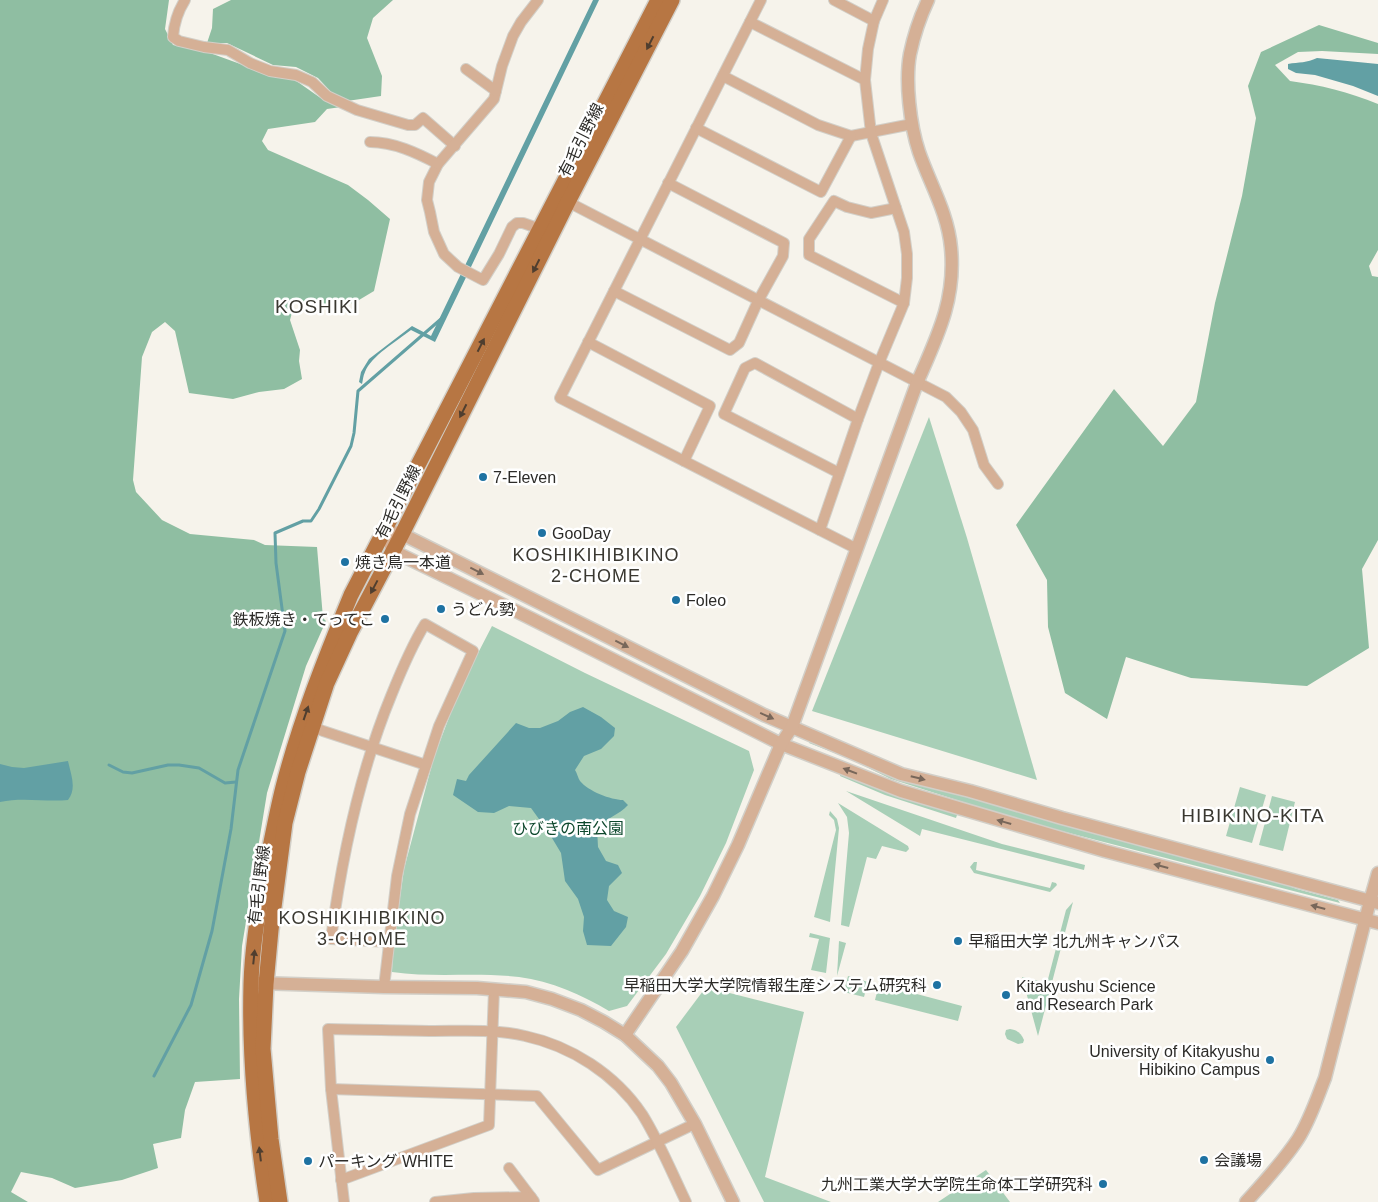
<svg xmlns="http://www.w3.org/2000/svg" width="1378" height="1202" font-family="Helvetica,'Noto Sans JP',sans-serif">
	<rect width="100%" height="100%" fill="#f6f3eb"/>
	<g fill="#a8cfb7">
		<path d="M929 417 967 538 1037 780 812 711Z"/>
		<path d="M492 626 585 673 749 751 754 770 726 843 700 896 666 954 627 1006 609 1011C582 995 551 981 519 977 477 972 434 978 392 972L393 947 404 869 434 757 461 686Z"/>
		<path d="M810 741 912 779 1255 874 1297 889 1338 900 1340 903 1042 826 988 810 891 779 850 759 809 743Z"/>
		<path d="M841 772 958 812 956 818 885 795 840 776Z"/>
		<path d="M1240 787 1266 795 1252 843 1226 836Z"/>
		<path d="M846 791 1002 844 1085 865 1084 870 922 829 920 836Z"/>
		<path d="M1272 796 1295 802 1283 851 1259 845Z"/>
		<path d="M838 803 908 846 909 849 906 852 882 846 876 859 867 857 849 927 841 925 849 833 847 817Z"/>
		<path d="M830 811 837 819 839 828 830 922 814 917 836 830 834 820 829 815Z"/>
		<path d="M974 862H977L976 870 1050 888 1052 882 1056 883 1057 885 1050 892 974 873 970 867Z"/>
		<path d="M1073 902 1038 1036 1022 977 1047 983 1066 910Z"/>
		<path d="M810 933 830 938 826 973 811 970 819 939 809 937Z"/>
		<path d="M839 941 846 943 837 976Z"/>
		<path d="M848 976 868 982 864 997 844 992Z"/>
		<path d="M879 984 962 1006 958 1021 875 1000Z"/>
		<path d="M706 987 804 1012 765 1177 831 1202H764L676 1027Z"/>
		<path d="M1010 1029C1017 1030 1021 1033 1024 1040L1023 1043 1018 1044 1007 1039 1005 1034 1006 1030Z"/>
		<path d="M986 1170 1010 1202H938Z"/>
	</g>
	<g fill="#8fbea2">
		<path d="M0 0H169L165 29 173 45 210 53 243 65 269 76 295 80 322 99 341 107 327 109 315 122 268 129 262 141 268 150 348 185 368 200 390 219 374 291 354 303 324 305 295 301 290 320 300 350 299 361 302 379 284 389 259 392 233 399 189 393 175 331 165 322 152 332 142 357 133 480 136 492 162 520 190 534 254 540 265 545 317 547 323 618 326 621 306 666 267 793 242 946 239 999 240 1079 195 1082 185 1110 181 1138 153 1144 158 1168 122 1180 75 1188 52 1178 21 1172 11 1192 28 1202H0Z"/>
		<path d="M231 0H393L373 18 367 38 382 76 381 96 347 101 333 94 318 78 296 67 273 65 227 43H207L212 28 213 9Z"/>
		<path d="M1319 25 1378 43V54L1322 51 1298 52 1275 65 1290 81C1320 85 1349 92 1378 104V250L1369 266 1372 276 1378 277V540L1362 569 1369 648 1307 686 1191 678 1126 657 1107 719 1065 693 1048 627 1047 580 1016 525 1114 389 1163 446 1196 402 1215 303 1242 196 1256 118 1248 86 1261 52Z"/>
	</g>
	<g fill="#62a0a4">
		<path d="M593 0H599L435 342 411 330C397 341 371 356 365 372 363 376 363 380 362 384L359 382 361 372 369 359 412 326 431 336Z"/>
		<path d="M1317 58 1378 64V96L1353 86 1315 75 1296 73 1288 69V64C1299 62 1307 63 1317 58Z"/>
		<path d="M583 707 601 717 615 728 614 736 601 749 584 756 575 770C577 773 578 778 580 781 588 791 611 800 623 800L628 805C619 815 606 818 597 828L598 847 606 861 618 865 622 873 609 886 607 900 614 911 628 917 626 927 611 946 587 945 583 931 584 917 578 899 565 881 561 853 549 833 531 808 509 806 494 813 478 812 453 795 457 779 466 781 469 775 516 723 529 728H540L558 721 570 712Z"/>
		<path d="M68 761C71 775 77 788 68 800 45 802 22 797 0 802V764L12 767 24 768Z"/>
	</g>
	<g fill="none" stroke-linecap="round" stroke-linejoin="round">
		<g stroke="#62a0a4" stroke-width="3">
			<path d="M109 765 123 772 132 773 168 765H179L199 768 225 783 236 782"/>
			<path d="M154 1076 191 1005 212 931 231 829 238 770 285 631 276 563 275 533 303 521H311L319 509 351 446 354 433 358 391 441 319"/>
		</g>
		<g stroke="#d2cfc8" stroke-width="12">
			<g id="minor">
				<path d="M185 0C178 11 174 23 173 37L179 41 204 47 228 50 250 63 270 71 296 75 312 82 327 96 357 110 408 125H415L423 118 455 146"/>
				<path d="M538 0 521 22 513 36 502 66 494 99 438 164 429 182 427 200 430 212 434 232 444 254 458 267 483 280 499 254 512 227 517 223H523L546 231"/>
				<path d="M761 0 560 398 857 549"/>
				<path d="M834 0 874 21"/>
				<path d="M750 22 865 80"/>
				<path d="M466 69 496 91"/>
				<path d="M723 76 818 125 851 136 912 124"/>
				<path d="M696 128 821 192 851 136"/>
				<path d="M370 142C394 142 417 153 438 164"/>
				<path d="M568 202 946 397 961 412 973 430 984 465 998 484"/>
				<path d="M896 208 871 213 847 207 834 201 809 239V255L904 303"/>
				<path d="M614 291 730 350 739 343 758 301 783 256 784 243 668 183"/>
				<path d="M588 342 710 406 684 461"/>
				<path d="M839 473 724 414 745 368 755 363 858 419"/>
				<path d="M820 530 858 419 879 363 904 303 907 278V254L904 232 871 133 865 80 868 49 874 21 883 0"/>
				<path d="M313 727 323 731 426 765"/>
				<path d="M384 987 397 876 410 814 439 726 473 651 425 624C411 647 401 671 391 696 359 774 342 856 331 939L389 942"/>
				<path d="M331 1089 537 1096 598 1170 688 1127 695 1124"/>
				<path d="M509 1168 534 1201"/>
				<path d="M341 1180 489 1125 494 990"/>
				<path d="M344 1202 331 1089 328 1029C364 1030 399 1030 434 1031 464 1031 496 1029 525 1036 571 1046 615 1074 642 1114 659 1141 672 1173 686 1202"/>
				<path d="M435 1202 474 1198 531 1197"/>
			</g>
		</g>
		<g stroke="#d2cfc8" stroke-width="15">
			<g id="tertiary">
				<path d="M385 530 393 551 532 619 781 744 901 791 1105 851 1378 923"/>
				<path d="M394 532 402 534 764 715 901 774 970 791 1062 818 1378 903"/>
				<path d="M258 983 384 987 477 988 526 992 552 999 581 1010 604 1022 625 1035 658 1066 671 1083 695 1124 733 1202"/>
				<path d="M625 1035 682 951 713 896 738 845 781 744 792 727 917 383C937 337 956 300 951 248 948 213 930 184 919 152 910 125 905 81 910 54 914 35 920 17 928 0"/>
				<path d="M1246 1202C1264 1182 1283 1162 1298 1139 1310 1120 1317 1098 1325 1078L1370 901 1378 873"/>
			</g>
		</g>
		<g stroke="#d2cfc8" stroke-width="18">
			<g id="primary">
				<path d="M267 1202C256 1130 249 1057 251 984 252 946 259 909 265 872 271 843 276 815 283 787 300 721 325 658 351 595L658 0"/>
				<path d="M280 1202 271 1139 263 1049 266 984 271 930 285 823 298 772 327 683 350 633 402 534 568 202 672 0"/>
			</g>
		</g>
		<use href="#minor" stroke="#d5b096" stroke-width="10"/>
		<use href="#tertiary" stroke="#d5b096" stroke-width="12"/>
		<use href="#primary" stroke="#b77643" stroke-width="15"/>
	</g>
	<defs><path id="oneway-solid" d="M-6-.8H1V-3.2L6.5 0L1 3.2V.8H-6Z" transform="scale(1.25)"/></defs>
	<g fill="#4f3e2f">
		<use href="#oneway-solid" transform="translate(650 43) rotate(117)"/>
		<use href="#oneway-solid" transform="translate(536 266) rotate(117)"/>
		<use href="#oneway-solid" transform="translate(481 345) rotate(-63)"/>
		<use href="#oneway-solid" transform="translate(463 411) rotate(117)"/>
		<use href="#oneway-solid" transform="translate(374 587) rotate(118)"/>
		<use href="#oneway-solid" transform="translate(306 713) rotate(-71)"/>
		<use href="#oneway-solid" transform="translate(254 957) rotate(-84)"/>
		<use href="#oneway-solid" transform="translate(260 1154) rotate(-97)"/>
	</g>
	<g fill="#78675a">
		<use href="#oneway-solid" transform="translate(477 571) rotate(27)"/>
		<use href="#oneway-solid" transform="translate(622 644) rotate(27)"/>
		<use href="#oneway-solid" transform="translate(767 716) rotate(24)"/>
		<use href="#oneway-solid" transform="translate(850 771) rotate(-159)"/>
		<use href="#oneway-solid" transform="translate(918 778) rotate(14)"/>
		<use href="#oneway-solid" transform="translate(1004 822) rotate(-164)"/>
		<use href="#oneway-solid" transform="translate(1161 866) rotate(-165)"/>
		<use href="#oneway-solid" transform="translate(1318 907) rotate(-165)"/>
	</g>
	<g fill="#1e72a2" stroke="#fff" stroke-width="2">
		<circle cx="483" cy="477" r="5"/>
		<circle cx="542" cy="533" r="5"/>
		<circle cx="345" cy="562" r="5"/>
		<circle cx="676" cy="600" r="5"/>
		<circle cx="441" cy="609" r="5"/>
		<circle cx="385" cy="619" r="5"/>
		<circle cx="958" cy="941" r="5"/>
		<circle cx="937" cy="985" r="5"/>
		<circle cx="1006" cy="995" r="5"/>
		<circle cx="1270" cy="1060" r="5"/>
		<circle cx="1204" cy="1160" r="5"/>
		<circle cx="308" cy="1161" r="5"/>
		<circle cx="1103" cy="1184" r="5"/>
	</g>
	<g text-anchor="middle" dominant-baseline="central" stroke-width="5" stroke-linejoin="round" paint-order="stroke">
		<g font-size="16" fill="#2c2b28" stroke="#fff">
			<text transform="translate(581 140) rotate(-63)">有毛引野線</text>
			<text transform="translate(398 502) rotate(-63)">有毛引野線</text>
			<text transform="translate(259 885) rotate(-83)">有毛引野線</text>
		</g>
		<g font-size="16" fill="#2c2b28" stroke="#fff" text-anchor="start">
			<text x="493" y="477">7-Eleven</text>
			<text x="552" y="533">GooDay</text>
			<text x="355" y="562">焼き鳥一本道</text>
			<text x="686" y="600">Foleo</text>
			<text x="451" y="609">うどん勢</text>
			<text x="375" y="619" text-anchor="end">鉄板焼き・てってこ</text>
			<text x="968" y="941">早稲田大学 北九州キャンパス</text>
			<text x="927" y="985" text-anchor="end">早稲田大学大学院情報生産システム研究科</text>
			<text x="1016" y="986">Kitakyushu Science<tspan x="1016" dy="18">and Research Park</tspan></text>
			<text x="1260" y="1051" text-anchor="end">University of Kitakyushu<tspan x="1260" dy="18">Hibikino Campus</tspan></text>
			<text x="1214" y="1160">会議場</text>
			<text x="318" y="1161">パーキング WHITE</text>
			<text x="1093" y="1184" text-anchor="end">九州工業大学大学院生命体工学研究科</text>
		</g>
		<g font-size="16" fill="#0e482d" stroke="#fff">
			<text x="568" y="828">ひびきの南公園</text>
		</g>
		<g font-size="18" letter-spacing="1" fill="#3a3831" stroke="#fff">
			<text x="596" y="555">KOSHIKIHIBIKINO<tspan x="596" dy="21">2-CHOME</tspan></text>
			<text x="362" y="918">KOSHIKIHIBIKINO<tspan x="362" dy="21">3-CHOME</tspan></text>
		</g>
		<g font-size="19" letter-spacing="1" fill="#3a3831" stroke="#fff">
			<text x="317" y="306">KOSHIKI</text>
			<text x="1253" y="815">HIBIKINO-KITA</text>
		</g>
	</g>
</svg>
